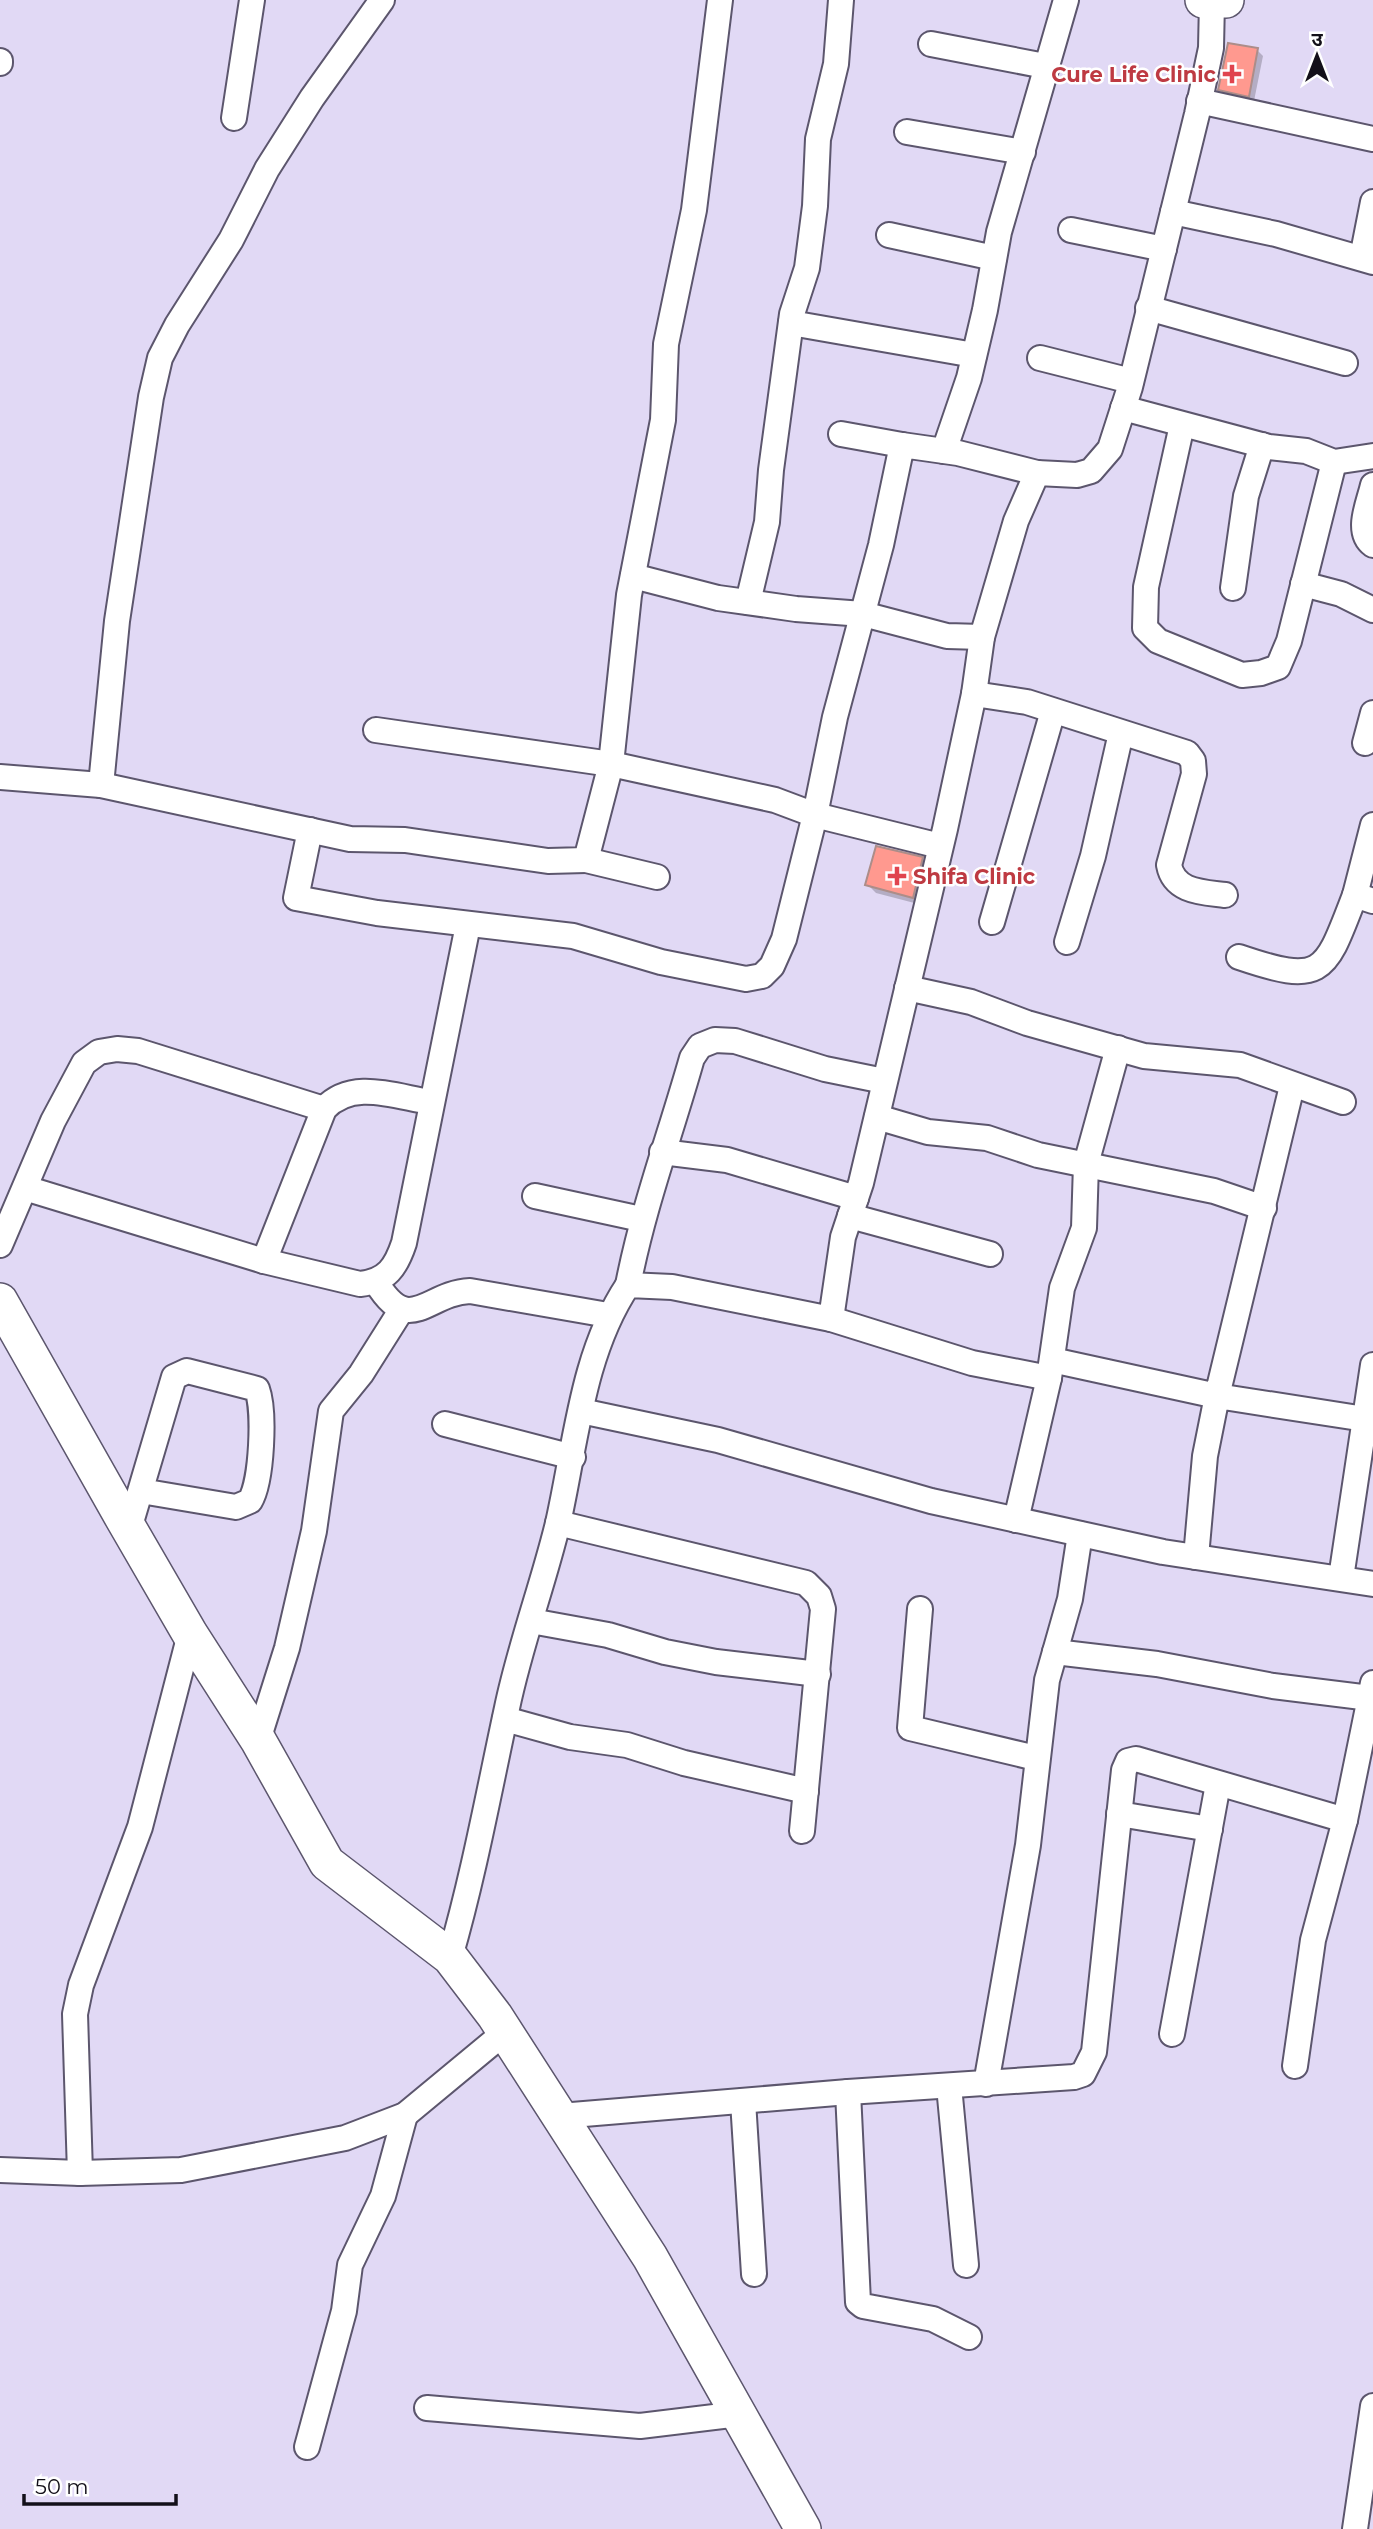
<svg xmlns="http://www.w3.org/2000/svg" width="1373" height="2529" font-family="Montserrat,'Noto Sans Devanagari',sans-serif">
	<rect width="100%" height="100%" fill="#e1d9f5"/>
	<g fill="#0003">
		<path d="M1257 50 1263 56 1254 101 1226 95 1220 89Z"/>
		<path d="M922 859 931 867 922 905 876 893 867 884Z"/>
	</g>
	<g fill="#ff998f" stroke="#ac8d89" stroke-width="2">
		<path d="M1228 43 1258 48 1249 97 1218 90Z"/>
		<path d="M876 846 923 857 913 898 865 885Z"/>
	</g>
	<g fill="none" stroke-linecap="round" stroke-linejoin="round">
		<g stroke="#5c566d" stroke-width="28">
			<g id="street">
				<path d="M931 44 1045 66"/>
				<path d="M0 61V63"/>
				<path d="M1199 101 1373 139"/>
				<path d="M234 118 252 0"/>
				<path d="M907 132 1023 152"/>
				<path d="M1173 212 1276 234 1373 262"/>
				<path d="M1071 230 1164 249"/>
				<path d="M889 235 994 258"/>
				<path d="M1362 258 1373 202"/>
				<path d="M1148 308 1345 363"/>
				<path d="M791 323 974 355"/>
				<path d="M1040 358 1131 381"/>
				<path d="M1123 408 1269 447 1306 451 1334 462 1373 456"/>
				<path d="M1182 425 1146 587 1145 628 1158 641 1242 675 1261 673 1278 667 1289 641 1334 462"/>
				<path d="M841 434 902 445"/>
				<path d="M944 451 969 378 985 310 999 232 1066 0"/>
				<path d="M1373 485C1369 503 1355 532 1373 545"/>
				<path d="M633 576 718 598 796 609 863 614 947 636 982 637"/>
				<path d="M1303 584 1341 594 1373 610"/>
				<path d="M1233 588 1246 496 1262 445"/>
				<path d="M748 602 767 522 771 470 792 314 807 268 815 206 818 139 836 64 841 0"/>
				<path d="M974 694 1027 702 1187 753 1193 761 1194 774 1169 865C1174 892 1202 892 1225 895"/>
				<path d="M376 730 611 764 775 800 815 815 940 846"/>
				<path d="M1365 743 1373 713"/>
				<path d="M0 777 101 785 350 839 405 840 548 861 586 860 611 764 629 595 663 420 666 344 694 210 720 0"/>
				<path d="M101 785 117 621 151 397 160 358 177 325 231 240 267 169 312 98 382 0"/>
				<path d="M310 830 296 898 377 913 573 936 661 962 746 979 762 976 772 966 784 939 815 815 835 717 881 545 902 445 958 453 1037 473"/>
				<path d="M586 860 657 877"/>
				<path d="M1355 895 1373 825"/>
				<path d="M992 922 1053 711"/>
				<path d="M1067 942 1093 856 1121 733"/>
				<path d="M1239 957C1324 986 1325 973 1355 895L1373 901"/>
				<path d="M907 988 971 1002 1027 1023 1144 1056 1240 1065 1343 1102"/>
				<path d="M877 1117 928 1132 987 1138 1038 1155 1214 1191 1264 1208"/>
				<path d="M662 1152 727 1160 856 1198"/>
				<path d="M25 1188 264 1261 360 1284C387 1281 396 1267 404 1243L468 925"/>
				<path d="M535 1196 641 1219"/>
				<path d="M850 1216 990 1254"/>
				<path d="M0 1245 53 1121 84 1063 99 1052 117 1049 138 1051 324 1109"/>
				<path d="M264 1261 324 1109C352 1079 393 1096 430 1102"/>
				<path d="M376 1282C410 1338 426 1293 470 1291L608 1315"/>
				<path d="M628 1285C644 1204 670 1136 692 1058L700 1046 715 1040 735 1041 825 1069 884 1081"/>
				<path d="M831 1319 972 1363 1049 1378"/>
				<path d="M1052 1360 1217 1396 1292 1086"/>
				<path d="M581 1411 718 1440 931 1501 1163 1552 1373 1584"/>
				<path d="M445 1424 573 1457"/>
				<path d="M1016 1520 1049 1378 1062 1288 1084 1228 1086 1164 1118 1048"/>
				<path d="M558 1523 806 1583 819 1596 823 1609 802 1831"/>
				<path d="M129 1529 174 1377 187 1371 257 1389C265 1411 262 1481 250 1501L236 1507 141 1491"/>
				<path d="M1196 1557 1205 1456 1217 1396 1365 1419"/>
				<path d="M1341 1578 1373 1365"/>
				<path d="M920 1609 910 1728 1036 1758"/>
				<path d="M531 1621 608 1635 665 1652 716 1662 818 1674"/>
				<path d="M1055 1652 1157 1664 1273 1686 1370 1698"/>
				<path d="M505 1719 570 1737 627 1745 684 1763 806 1791"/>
				<path d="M258 1740 287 1648 314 1531 331 1411 361 1374 402 1309"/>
				<path d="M1119 1814 1210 1829"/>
				<path d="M450 1957C474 1874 489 1791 507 1708 520 1645 543 1585 558 1523 576 1443 582 1354 628 1285L672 1287 831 1319 843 1237 861 1183 945 829 974 694 982 637 1016 521 1037 473 1077 475 1091 471 1110 449 1130 387 1197 114 1211 48 1212 1"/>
				<path d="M1172 2034 1218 1784"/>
				<path d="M1295 2066 1313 1940 1345 1820 1373 1683"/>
				<path d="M986 2084 1028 1845 1047 1680 1070 1599 1080 1534"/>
				<path d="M949 2086 966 2265"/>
				<path d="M848 2092 858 2302 863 2306 933 2319 969 2337"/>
				<path d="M743 2101 754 2274"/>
				<path d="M560 2116 848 2092 1074 2077 1083 2074 1094 2052 1124 1770 1128 1761 1136 1759 1345 1820"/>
				<path d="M0 2170 80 2173 181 2170 345 2138 405 2115 504 2033"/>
				<path d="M80 2173 75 2014 81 1985 140 1827 190 1634"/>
				<path d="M427 2408 640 2426 739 2414"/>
				<path d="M307 2447 344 2311 350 2265 383 2196 405 2115"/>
				<path d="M1355 2529 1373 2406"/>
			</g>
		</g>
		<g stroke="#5c566d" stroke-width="38">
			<g id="secondary">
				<path d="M1203 0H1226"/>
				<path d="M0 1301 121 1515 190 1634 258 1740 327 1863 450 1957 495 2016 650 2257 803 2529"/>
			</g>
		</g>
		<use href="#street" stroke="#fff" stroke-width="24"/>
		<use href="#secondary" stroke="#fff" stroke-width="35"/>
	</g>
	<g fill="#e0444e" stroke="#fff" stroke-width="2.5">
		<path d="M1228.5 63.5h7v7h7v7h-7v7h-7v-7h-7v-7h7z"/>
		<path d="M893.5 865.5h7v7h7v7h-7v7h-7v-7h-7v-7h7z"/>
	</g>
	<g text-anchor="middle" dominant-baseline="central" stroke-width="5" stroke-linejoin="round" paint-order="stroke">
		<g font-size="21" font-weight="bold" fill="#be3a42" stroke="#fff" text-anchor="end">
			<text x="1216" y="74">Cure Life Clinic</text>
			<text x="913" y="876" text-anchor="start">Shifa Clinic</text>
		</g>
	</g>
	<g transform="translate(1317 56)" stroke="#ffffff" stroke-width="5" paint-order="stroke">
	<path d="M0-5L12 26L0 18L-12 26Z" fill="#131019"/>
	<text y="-10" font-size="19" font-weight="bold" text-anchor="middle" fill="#131019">उ</text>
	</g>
	<path d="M24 2494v10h152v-10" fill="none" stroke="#131019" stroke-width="3.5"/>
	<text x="35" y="2494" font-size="21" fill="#131019" stroke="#ffffff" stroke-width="5" paint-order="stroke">50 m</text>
</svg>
